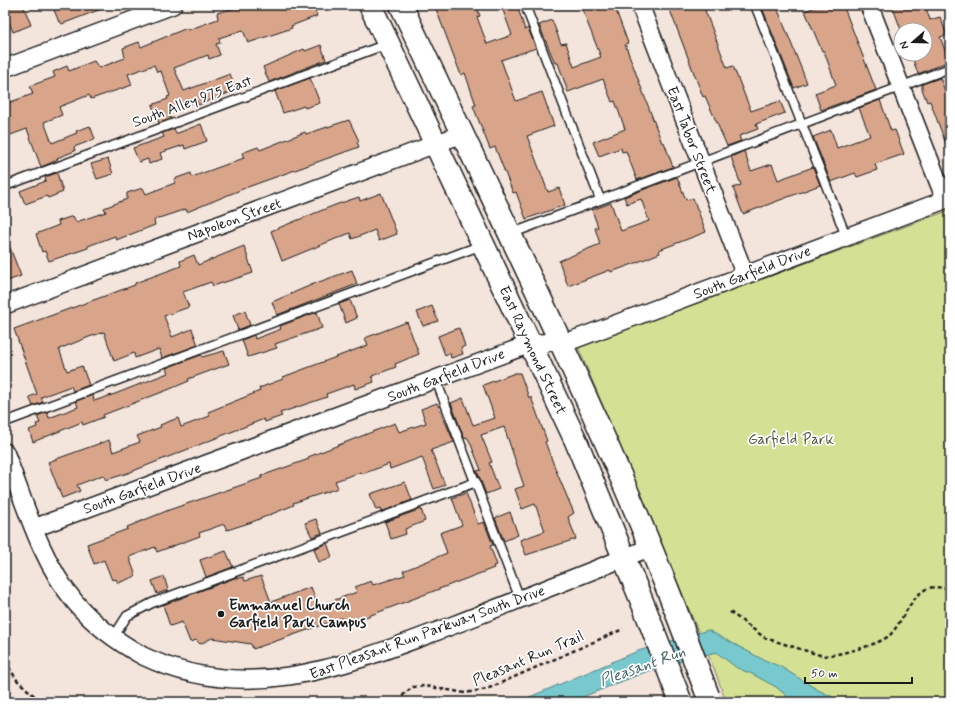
<svg xmlns="http://www.w3.org/2000/svg" width="955" height="707" font-family="Mynerve,sans-serif">
	<style>
		.green { fill: #d4e093; stroke: #787e58 }
		.water { fill: #77c9ce; stroke: #538487 }
		.building { fill: #d8a58b; stroke: #1c1c1c }
		.lines { fill: none; stroke-linecap: round; stroke-linejoin: round }
		.lane-casing { stroke: #1c1c1c; stroke-width: 11 }
		.street-casing { stroke: #1c1c1c; stroke-width: 20 }
		.primary-casing { stroke: #1c1c1c; stroke-width: 25 }
		.path { stroke: #1c1c1c; stroke-width: 2.5; stroke-dasharray: 4 3; stroke-linecap: butt }
		.lane { stroke: #fff; stroke-width: 8 }
		.street { stroke: #fff; stroke-width: 17 }
		.primary { stroke: #fff; stroke-width: 22 }
		.primary-bridge-casing { stroke: #1c1c1c; stroke-width: 25; stroke-linecap: butt }
		.primary-bridge { stroke: #fff; stroke-width: 22 }
		.poi-dot { fill: #1c1c1c; stroke: #fff; stroke-width: 1.5 }
		.labels { text-anchor: middle; stroke-width: 3.5; stroke-linejoin: round; paint-order: stroke }
		.street-label { font-size: 15px; fill: #1c1c1c; stroke: #fff }
		.park-label { font-size: 15px; fill: #535740; stroke: #fff }
		.poi-label { font-size: 15px; font-weight: bold; fill: #1c1c1c; stroke: #fff; text-anchor: start }
		.water-label { font-size: 16px; font-style: italic; fill: #406163; stroke: #fff }
	</style>
	<rect width="100%" height="100%" fill="#f3e4dc"/>
	<filter id="ink" filterUnits="userSpaceOnUse"><feTurbulence type="fractalNoise" baseFrequency=".025" numOctaves="2"/><feDisplacementMap in="SourceGraphic" scale="8" xChannelSelector="R" yChannelSelector="G"/><feConvolveMatrix kernelMatrix="1 2 1 2 8 2 1 2 1" color-interpolation-filters="sRGB"/></filter>
	<g filter="url(#ink)">
		<path class="green" d="M 950,210 L 950,702 L 726,702 L 715,671 L 578,347 Z"/>
		<path class="water" d="M 708,630 L 760,658 L 781,667 L 818,690 L 843,702 L 794,702 L 776,687 L 752,674 L 737,668 L 716,652 L 648,671 L 570,702 L 518,702 L 638,651 Z"/>
		<path class="building" d="M 5,5 L 23,5 L 31,25 L 13,32 L 5,12 Z
			M 52,5 L 109,5 L 109,6 L 62,24 L 60,21 L 59,22 Z
			M 245,5 L 313,5 L 317,16 L 291,26 L 292,28 L 248,43 L 243,30 L 219,38 L 220,43 L 216,44 L 220,55 L 209,59 L 208,55 L 174,68 L 184,91 L 230,74 L 236,90 L 198,105 L 197,101 L 168,113 L 171,119 L 159,123 L 152,105 L 168,99 L 167,97 L 170,96 L 161,71 L 157,72 L 154,65 L 128,74 L 132,85 L 91,99 L 89,95 L 59,107 L 62,115 L 44,122 L 52,143 L 77,133 L 76,131 L 90,126 L 95,139 L 74,147 L 75,151 L 57,158 L 58,159 L 53,162 L 41,167 L 27,129 L 5,137 L 5,104 L 33,94 L 30,86 L 55,77 L 53,72 L 67,66 L 69,71 L 94,61 L 99,68 L 125,58 L 123,48 L 139,42 L 141,47 L 187,28 L 188,30 L 218,19 L 217,13 Z
			M 449,5 L 476,5 L 480,16 L 477,17 L 487,44 L 512,35 L 501,5 L 517,5 L 525,30 L 528,28 L 536,48 L 501,60 L 516,101 L 542,92 L 554,126 L 527,136 L 548,192 L 559,188 L 565,205 L 526,219 L 516,192 L 513,193 L 495,147 L 490,149 L 473,106 L 476,105 L 465,73 L 461,75 L 436,9 Z
			M 594,5 L 614,5 L 628,43 L 625,44 L 653,119 L 662,143 L 664,142 L 673,167 L 637,180 L 626,151 L 622,152 L 621,148 L 599,156 L 593,142 L 625,129 L 615,101 L 612,102 L 603,79 L 568,92 L 558,63 L 555,63 L 539,25 L 552,20 L 561,44 L 566,43 L 574,67 L 601,57 L 582,9 Z
			M 668,5 L 703,5 L 727,68 L 733,66 L 751,111 L 780,101 L 785,113 L 756,124 L 758,129 L 739,136 L 741,141 L 727,146 L 705,96 L 703,97 Z
			M 761,5 L 776,5 L 807,83 L 794,88 Z
			M 821,5 L 843,5 L 876,90 L 821,110 L 815,93 L 836,85 L 824,51 L 822,51 L 805,11 Z
			M 892,5 L 925,5 L 930,20 L 940,17 L 947,35 L 940,37 L 949,61 L 918,74 L 911,54 L 925,54 L 925,30 L 901,30 Z
			M 321,45 L 326,60 L 269,82 L 263,67 L 304,49 L 305,51 Z
			M 310,78 L 320,103 L 305,108 L 304,106 L 283,113 L 275,91 Z
			M 940,78 L 950,104 L 950,152 L 949,152 L 930,101 L 927,102 L 922,89 L 922,84 Z
			M 880,100 L 891,131 L 895,130 L 904,154 L 875,164 L 877,170 L 857,177 L 855,173 L 831,182 L 813,137 L 831,130 L 837,148 L 870,136 L 859,108 Z
			M 349,120 L 359,141 L 357,142 L 359,147 L 245,188 L 187,212 L 186,209 L 156,219 L 154,221 L 155,225 L 116,240 L 115,236 L 88,246 L 88,248 L 49,261 L 45,251 L 42,252 L 36,234 L 59,225 L 58,221 L 73,216 L 76,222 L 106,212 L 104,208 L 127,199 L 127,193 L 143,188 L 146,194 L 175,183 L 174,179 L 191,173 L 192,177 L 244,158 L 242,153 L 258,147 L 260,150 L 305,132 L 306,134 Z
			M 201,124 L 207,141 L 185,149 L 184,145 L 160,153 L 162,159 L 149,164 L 148,159 L 139,162 L 133,148 L 164,137 L 162,133 L 174,129 L 176,133 L 178,133 Z
			M 744,151 L 751,171 L 772,164 L 778,180 L 813,167 L 820,185 L 743,214 L 733,188 L 741,185 L 731,157 Z
			M 108,159 L 113,174 L 97,179 L 91,164 Z
			M 57,173 L 63,192 L 48,198 L 47,196 L 25,204 L 20,191 L 46,181 L 45,177 Z
			M 677,177 L 686,200 L 693,198 L 706,232 L 659,250 L 660,253 L 633,264 L 611,272 L 610,270 L 568,286 L 559,261 L 600,244 L 595,228 L 598,227 L 592,210 L 611,203 L 621,231 L 649,221 L 641,199 L 627,204 L 624,197 Z
			M 381,193 L 397,234 L 379,241 L 375,230 L 352,239 L 350,233 L 282,261 L 271,231 L 335,205 L 359,197 L 360,201 Z
			M 5,235 L 21,276 L 5,282 Z
			M 244,246 L 253,273 L 213,286 L 211,282 L 183,292 L 189,307 L 164,316 L 172,337 L 192,329 L 198,345 L 162,358 L 159,349 L 135,358 L 134,353 L 114,361 L 104,332 L 89,337 L 59,349 L 67,371 L 82,366 L 89,385 L 73,391 L 71,386 L 41,397 L 43,402 L 33,406 L 29,397 L 37,394 L 14,329 L 135,285 L 135,283 L 181,266 L 180,261 L 194,255 L 198,265 Z
			M 352,270 L 357,284 L 277,315 L 272,302 L 316,283 Z
			M 350,300 L 357,318 L 346,323 L 339,304 Z
			M 432,306 L 438,321 L 423,326 L 417,312 Z
			M 245,311 L 250,325 L 238,330 L 233,315 Z
			M 317,312 L 322,328 L 275,344 L 277,348 L 248,357 L 242,340 L 254,335 L 255,339 L 281,329 L 280,326 Z
			M 407,322 L 419,354 L 395,364 L 396,367 L 372,376 L 374,382 L 355,389 L 354,384 L 326,394 L 327,397 L 280,413 L 282,416 L 265,422 L 264,419 L 128,473 L 106,480 L 103,475 L 77,485 L 80,491 L 62,498 L 48,462 L 109,440 L 113,452 L 140,442 L 137,436 L 161,427 L 160,425 L 178,418 L 181,427 L 210,416 L 208,412 L 260,391 L 259,388 L 283,379 L 283,377 L 368,345 L 365,338 Z
			M 459,328 L 465,346 L 461,348 L 463,354 L 451,358 L 450,353 L 445,355 L 438,336 Z
			M 224,351 L 229,364 L 188,379 L 189,381 L 170,389 L 103,415 L 104,417 L 83,425 L 82,422 L 33,442 L 29,430 L 37,427 L 36,424 L 40,423 L 37,416 L 47,412 L 49,418 L 78,407 L 76,401 L 93,395 L 94,401 L 115,394 L 168,373 L 166,368 L 201,355 L 202,357 Z
			M 515,373 L 520,373 L 529,398 L 531,397 L 547,441 L 545,442 L 557,473 L 574,513 L 568,517 L 576,539 L 526,555 L 520,540 L 545,531 L 535,504 L 522,509 L 515,489 L 524,486 L 504,427 L 481,435 L 492,462 L 489,463 L 499,489 L 486,494 L 477,471 L 481,470 L 470,442 L 467,437 L 464,438 L 451,403 L 463,398 L 473,425 L 495,418 L 483,385 Z
			M 437,403 L 454,442 L 431,450 L 445,485 L 434,489 L 422,457 L 390,469 L 389,464 L 362,474 L 361,472 L 335,481 L 338,488 L 293,503 L 294,505 L 252,522 L 227,530 L 224,524 L 199,533 L 200,536 L 157,552 L 155,547 L 129,557 L 136,576 L 118,583 L 116,579 L 112,580 L 104,560 L 94,564 L 87,544 L 128,529 L 127,527 L 169,510 L 262,478 L 261,476 L 309,459 L 308,457 L 395,423 L 399,432 L 426,423 L 421,409 Z
			M 405,482 L 412,500 L 381,512 L 380,509 L 376,510 L 370,494 Z
			M 466,493 L 478,524 L 484,522 L 493,545 L 490,546 L 497,565 L 493,566 L 494,568 L 345,625 L 342,618 L 253,649 L 251,644 L 212,638 L 200,644 L 196,640 L 190,642 L 182,622 L 170,626 L 163,605 L 237,577 L 237,579 L 243,577 L 245,581 L 261,576 L 271,602 L 311,587 L 318,606 L 357,592 L 355,587 L 371,581 L 373,585 L 405,575 L 403,571 L 447,553 L 440,533 L 462,525 L 452,498 Z
			M 421,509 L 425,521 L 405,529 L 406,534 L 391,539 L 385,522 Z
			M 510,512 L 518,535 L 504,541 L 495,518 Z
			M 316,519 L 322,533 L 312,537 L 305,523 Z
			M 327,543 L 332,557 L 319,562 L 314,549 Z
			M 226,551 L 233,567 L 206,577 L 200,560 Z
			M 164,576 L 168,590 L 157,594 L 152,581 Z"/>
		<g class="lines">
			<defs>
				<path id="lane" d="M 525,5 L 600,199
					M 755,5 L 846,236
					M 5,186 L 387,44
					M 510,234 L 950,68
					M 436,380 L 520,599
					M 5,422 L 482,245
					M 113,638 L 127,616 L 152,603 L 476,482"/>
				<path id="street" d="M 640,5 L 745,275
					M 869,5 L 945,199
					M 5,68 L 173,5
					M 5,305 L 462,134
					M 5,452 C 25,503 40,560 75,602 C 94,625 118,642 143,656 C 250,707 349,664 451,626 C 518,600 585,574 651,547
					M 34,528 L 530,344 L 573,340 L 950,198"/>
				<path id="primary" d="M 370,5 L 576,441 L 645,609
					M 401,5 C 494,203 593,399 673,603"/>
			</defs>
			<use href="#lane" class="lane-casing"/>
			<use href="#street" class="street-casing"/>
			<use href="#primary" class="primary-casing"/>
			<path class="path" d="M 730,612 L 765,638 L 823,656 C 839,655 879,645 890,635 C 901,624 913,592 929,588 C 936,586 943,588 950,589
				M 5,661 L 17,680 L 41,702
				M 398,702 L 405,693 L 413,687 L 425,686 L 465,693 L 487,689 L 623,629"/>
			<use href="#lane" class="lane"/>
			<use href="#street" class="street"/>
			<use href="#primary" class="primary"/>
			<defs>
				<path id="primary-bridge" d="M 673,603 L 708,696
					M 645,609 L 680,700"/>
			</defs>
			<use href="#primary-bridge" class="primary-bridge-casing"/>
			<use href="#primary-bridge" class="primary-bridge"/>
		</g>
	</g>
	<circle class="poi-dot" cx="221" cy="614" r="4"/>
	<g class="labels">
		<g class="street-label">
			<text transform="translate(192 101) rotate(-20)" y="5">South Alley 975 East</text>
			<text transform="translate(692 140) rotate(69)" y="5">East Tabor Street</text>
			<text transform="translate(234 219) rotate(-20)" y="5">Napoleon Street</text>
			<text transform="translate(752 272) rotate(-21)" y="5">South Garfield Drive</text>
			<text transform="translate(533 350) rotate(65)" y="5">East Raymond Street</text>
			<text transform="translate(446 375) rotate(-21)" y="5">South Garfield Drive</text>
			<text transform="translate(142 488) rotate(-20)" y="5">South Garfield Drive</text>
			<text transform="translate(427 632) rotate(-20)" y="5">East Pleasant Run Parkway South Drive</text>
			<text transform="translate(528 658) rotate(-23)" y="5">Pleasant Run Trail</text>
		</g>
		<g class="park-label">
			<text x="791" y="444">Garfield Park</text>
		</g>
		<g class="poi-label">
			<text x="229" y="610">Emmanuel Church<tspan x="229" dy="17">Garfield Park Campus</tspan></text>
		</g>
		<g class="water-label">
			<text transform="translate(642 665) rotate(-20)" y="6">Pleasant Run</text>
		</g>
	</g>
	<rect width="955" height="707" fill="none" stroke="#fff" stroke-width="20"/>
	<rect x="10" y="10" width="935" height="687" fill="none" stroke="#1c1c1c" stroke-width="1.5" filter="url(#ink)"/>
	<g transform="translate(913 42) rotate(250)"><circle r="19" fill="#ffffff" stroke="#a4a4a4"/>
	<path d="M0-3L7 15L0 10L-7 15Z" fill="#1c1c1c"/>
	<text y="-6" font-size="11" font-weight="bold" text-anchor="middle" fill="#1c1c1c">N</text>
	</g>
	<path d="M805 677v6h107v-6" fill="none" stroke="#1c1c1c" stroke-width="2"/>
	<text x="811" y="677" font-size="12" fill="#1c1c1c" stroke="#ffffff" stroke-width="3" paint-order="stroke">50 m</text>
</svg>
